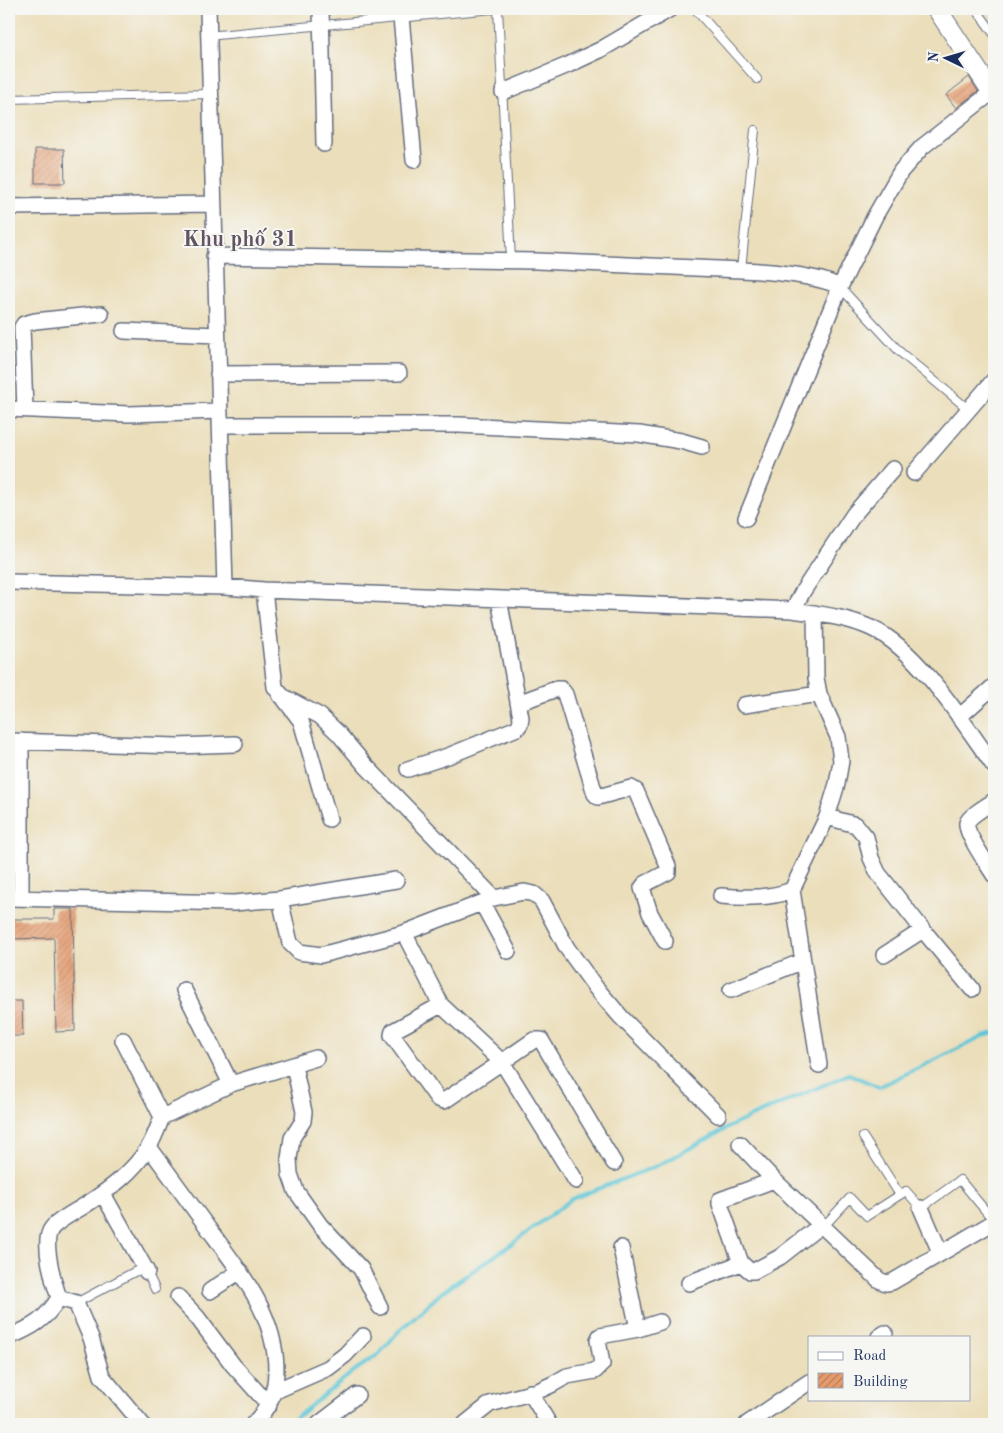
<svg xmlns="http://www.w3.org/2000/svg" width="1003" height="1433" font-family="'Old Standard TT',serif">
	<style>
		.lines { fill: none; stroke-linecap: round; stroke-linejoin: round }
		.stream { stroke: #5cc6d7; stroke-width: 4 }
		.building { fill: url(#building-hatch) }
		.service-casing { stroke: #646c7e; stroke-width: 10 }
		.minor-casing { stroke: #646c7e; stroke-width: 18 }
		.tertiary-casing { stroke: #646c7e; stroke-width: 21 }
		.service { stroke: #fff; stroke-width: 8 }
		.minor { stroke: #fff; stroke-width: 15 }
		.tertiary { stroke: #fff; stroke-width: 19 }
		.labels { text-anchor: middle; stroke-width: 4; stroke-linejoin: round; paint-order: stroke }
		.quarter-label { font-size: 22px; font-weight: bold; fill: #625463; stroke: #f6f6f2 }
	</style>
	<defs>
		<pattern id="building-hatch" width="6" height="6" patternUnits="userSpaceOnUse" patternTransform="scale(1.25)"><rect width="6" height="6" fill="#e59a6c"/><path d="M-1 1l2-2M0 6l6-6M5 7l2-2" fill="none" stroke="#b97e5c"/></pattern>
	</defs>
	<rect width="100%" height="100%" fill="#f6f6f2"/>
	<filter id="ink" filterUnits="userSpaceOnUse"><feTurbulence type="fractalNoise" baseFrequency=".02" numOctaves="2"/><feDisplacementMap in="SourceGraphic" scale="10" xChannelSelector="R" yChannelSelector="G"/><feConvolveMatrix kernelMatrix="1 2 1 2 8 2 1 2 1" color-interpolation-filters="sRGB"/></filter>
	<filter id="wash" filterUnits="userSpaceOnUse"><feTurbulence type="fractalNoise" baseFrequency=".0096" numOctaves="4" result="noise"/><feDisplacementMap in="SourceGraphic" scale="20" xChannelSelector="R" yChannelSelector="G"/><feGaussianBlur stdDeviation="1.12" result="paint"/><feColorMatrix in="noise" values="0 0 0 0 0 0 0 0 0 0 0 0 0 0 0 0 0 1.4 0 .05"/><feComposite in="paint" operator="in"/></filter>
	<g filter="url(#wash)">
		<rect width="100%" height="100%" fill="#ebdeba"/>
		<g class="lines">
			<path class="stream" d="M 288,1424 L 354,1371 L 379,1354 L 398,1332 L 441,1293 L 513,1243 L 572,1199 L 659,1165 L 733,1125 L 849,1074 L 879,1087 L 984,1036 L 994,1033"/>
		</g>
		<g id="blocks">
			<path class="building" d="M 969,77 L 978,91 L 956,108 L 946,95 Z
				M 35,149 L 64,149 L 65,183 L 35,183 Z
				M 54,909 L 73,909 L 75,1031 L 56,1032 L 54,938 L 9,939 L 9,919 L 54,919 Z
				M 9,1001 L 22,1001 L 23,1036 L 9,1036 Z"/>
		</g>
	</g>
	<g filter="url(#ink)">
		<use href="#blocks" fill-opacity="0" stroke="#646c7e" stroke-width="1"/>
		<g class="lines">
			<defs>
				<path id="service" d="M 498,9 L 511,260
					M 695,9 L 757,79
					M 976,9 L 994,34
					M 207,36 L 493,9
					M 9,99 L 209,94
					M 741,270 L 755,130
					M 840,287 L 900,352 L 968,409
					M 863,1137 L 900,1195
					M 823,1227 L 850,1198 L 867,1216 L 906,1191 L 921,1208 L 960,1180 L 994,1221
					M 76,1303 L 136,1271 L 147,1272 L 155,1289"/>
				<path id="minor" d="M 208,9 L 225,587
					M 321,9 L 324,144
					M 401,17 L 414,160
					M 503,92 L 568,65 L 600,50 L 670,9
					M 9,207 L 213,204
					M 214,256 L 537,261 L 741,270 C 767,271 818,275 840,287
					M 124,331 L 217,335
					M 218,374 L 399,373
					M 9,409 L 129,414 L 219,411
					M 25,409 L 22,327 L 24,324 L 35,321 L 101,314
					M 220,425 L 459,425 L 639,434 L 681,441 L 702,447
					M 914,473 L 994,380
					M 746,518 L 840,287 L 875,216 L 901,171 L 922,147 L 992,92
					M 9,582 L 225,587 L 264,590 L 793,610 C 819,614 847,617 871,628 C 918,649 964,724 994,766
					M 264,590 L 275,687 L 301,721 L 329,819
					M 793,610 L 803,591 L 854,514 L 893,469
					M 815,613 L 816,678 L 819,694 L 838,737 L 841,761 L 837,784 L 827,817 L 792,890 L 819,1065
					M 280,695 L 320,716 L 338,733 L 366,766 L 494,898
					M 518,703 L 556,689 L 561,689 L 565,694 L 595,794 L 598,797 L 631,788 L 636,791 L 668,866 L 668,872 L 645,884 L 642,888 L 650,913 L 665,941
					M 744,705 L 819,694
					M 959,717 L 994,686
					M 9,741 L 177,746 L 235,744
					M 21,741 L 21,898
					M 408,769 L 448,756 L 517,728 L 520,724 L 521,718 L 499,599
					M 994,801 C 988,805 969,816 967,823 C 965,833 988,865 994,875
					M 827,817 L 856,825 L 866,837 L 871,858 L 878,873 L 923,930 L 972,989
					M 721,896 C 743,898 771,899 792,890
					M 9,898 L 234,903 L 280,899 L 396,880
					M 280,899 L 290,943 L 299,952 L 321,955 L 404,933 L 494,898 L 524,892 L 534,894 L 542,901 L 567,948 L 596,988 L 621,1017 L 718,1115
					M 482,903 L 508,951
					M 404,933 L 441,1005 L 502,1062 L 534,1040 L 541,1040 L 614,1163
					M 884,955 L 923,930
					M 184,990 L 231,1084
					M 731,990 L 803,961
					M 441,1005 L 393,1031 L 392,1035 L 438,1099 L 444,1101 L 502,1062 L 576,1181
					M 123,1040 L 162,1117
					M 294,1066 L 304,1112 L 303,1121 L 292,1138 L 289,1159 L 290,1174 L 296,1191 L 320,1225 L 361,1269 L 380,1307
					M 740,1144 L 774,1180 L 879,1280 L 886,1283 L 892,1282 L 994,1222
					M 149,1147 C 169,1174 188,1201 208,1228 C 239,1270 276,1314 276,1370 C 276,1393 269,1408 253,1424
					M 103,1194 L 147,1272
					M 921,1208 L 940,1252
					M 621,1248 L 638,1329
					M 741,1263 L 750,1271 L 754,1271 L 780,1257 L 821,1225
					M 689,1283 L 741,1263 L 720,1204 L 720,1200 L 774,1180
					M 210,1291 L 240,1271
					M 178,1297 L 197,1317 L 233,1365 L 269,1405
					M 59,1298 L 76,1303 L 91,1338 L 102,1376 L 142,1424
					M 9,1337 C 33,1327 45,1320 59,1298 C 54,1284 41,1240 52,1228 C 57,1221 78,1210 87,1204 C 110,1189 133,1172 148,1148 C 154,1139 158,1127 162,1117 L 231,1084 L 316,1058
					M 879,1337 L 885,1333
					M 275,1391 L 328,1368 L 345,1355 L 363,1336
					M 530,1392 L 549,1424
					M 319,1424 L 357,1395
					M 465,1424 L 490,1404 L 538,1391 L 553,1384 L 567,1376 L 595,1371 L 602,1364 L 598,1340 L 600,1336 L 638,1329 L 660,1322
					M 747,1424 L 809,1382"/>
				<path id="tertiary" d="M 937,9 L 994,95"/>
			</defs>
			<use href="#service" class="service-casing"/>
			<use href="#minor" class="minor-casing"/>
			<use href="#tertiary" class="tertiary-casing"/>
			<use href="#service" class="service"/>
			<use href="#minor" class="minor"/>
			<use href="#tertiary" class="tertiary"/>
		</g>
	</g>
	<g class="labels">
		<g class="quarter-label">
			<text x="240" y="246">Khu phố 31</text>
		</g>
	</g>
	<rect width="1003" height="1433" fill="none" stroke="#f6f6f2" stroke-width="30"/>
	<rect x="808" y="1336" width="162" height="65" fill="#f6f6f2" stroke="#9ea6b7"/>
	<rect x="818" y="1352" width="25" height="8" fill="#ffffff" stroke="#9ea6b7"/>
	<text x="853" y="1360" font-size="15" fill="#1b2f5e">Road</text>
	<rect x="818" y="1373" width="25" height="15" fill="url(#building-hatch)" stroke="#9ea6b7"/>
	<text x="853" y="1386" font-size="15" fill="#1b2f5e">Building</text>
	<g transform="translate(946 58) rotate(275)" stroke="#f6f6f2" stroke-width="4" paint-order="stroke">
	<path d="M0-4L9 19L0 12L-9 19Z" fill="#1b2f5e"/>
	<text y="-8" font-size="14" font-weight="bold" text-anchor="middle" fill="#1b2f5e">N</text>
	</g>
</svg>
